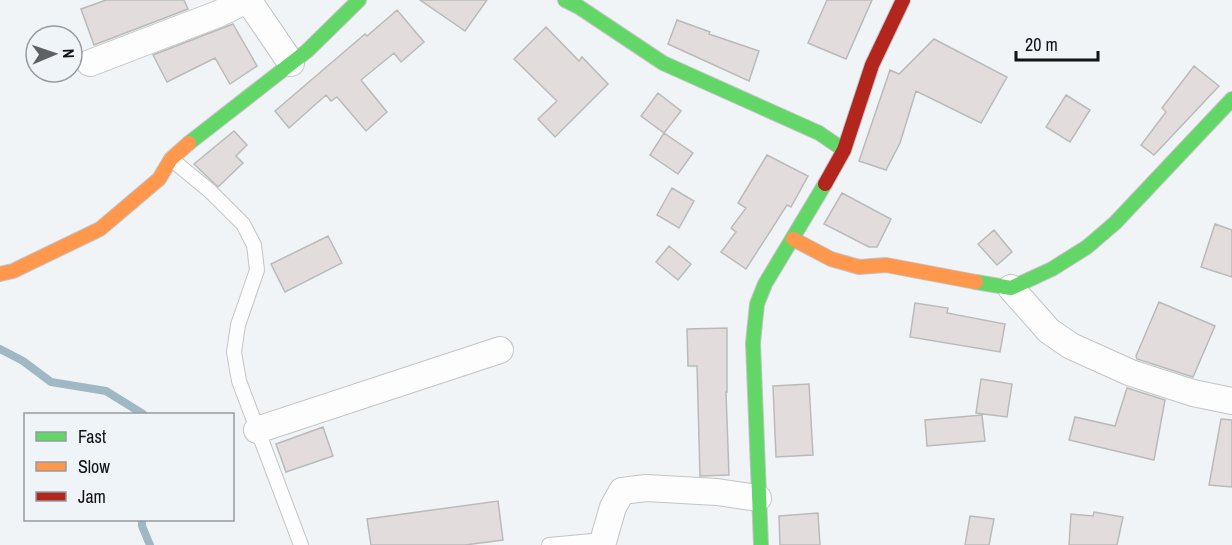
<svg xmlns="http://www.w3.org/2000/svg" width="1232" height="545" font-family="'Archivo Narrow',sans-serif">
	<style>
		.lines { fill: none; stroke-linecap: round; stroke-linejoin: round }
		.stream { stroke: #a0b8c4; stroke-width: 8 }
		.building { fill: #e2dcdc; stroke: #bababb; stroke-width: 1.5 }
		.lane-casing { stroke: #c2c4c5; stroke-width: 16 }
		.street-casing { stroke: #c2c4c5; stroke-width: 28 }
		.fast-casing { stroke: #c2c4c5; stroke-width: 16 }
		.slow-casing { stroke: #c2c4c5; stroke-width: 16 }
		.jam-casing { stroke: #c2c4c5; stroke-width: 16 }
		.lane { stroke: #fdfdfe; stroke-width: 14 }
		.street { stroke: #fdfdfe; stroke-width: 26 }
		.fast { stroke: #63d668; stroke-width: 14 }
		.slow { stroke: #ff974d; stroke-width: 14 }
		.jam { stroke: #b3261e; stroke-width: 14 }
	</style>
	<rect width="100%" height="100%" fill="#f1f4f6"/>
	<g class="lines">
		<path class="stream" d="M 0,349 L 23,361 L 51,382 L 106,391 L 143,414
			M 142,520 L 142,526 L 150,545"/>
	</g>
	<path class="building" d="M 106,0 L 184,0 L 188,9 L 94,45 L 81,9 Z
		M 420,0 L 487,0 L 465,31 Z
		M 827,0 L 872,0 L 846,59 L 808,43 Z
		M 397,10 L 424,42 L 401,62 L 394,53 L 361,80 L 387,112 L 366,131 L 337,97 L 331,101 L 326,95 L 289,128 L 275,111 L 365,34 L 367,36 Z
		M 677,20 L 710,32 L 709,34 L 759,51 L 749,81 L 668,44 Z
		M 233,24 L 257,66 L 230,84 L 215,58 L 167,82 L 153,55 Z
		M 546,27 L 579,61 L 582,57 L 608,84 L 555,137 L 538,119 L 557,101 L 514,59 Z
		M 934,39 L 1007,77 L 981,123 L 916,91 L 900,143 L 886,170 L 859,161 L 890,70 L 899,74 Z
		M 1194,66 L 1219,86 L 1154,155 L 1141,145 L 1166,112 L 1162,108 Z
		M 658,93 L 681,111 L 664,133 L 641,116 Z
		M 1066,95 L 1090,110 L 1070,142 L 1046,127 Z
		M 234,131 L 247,145 L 236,156 L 243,163 L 218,187 L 194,164 Z
		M 664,133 L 693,153 L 678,174 L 650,155 Z
		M 767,155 L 808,176 L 791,207 L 787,205 L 746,269 L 721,252 L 736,232 L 731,228 L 746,208 L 738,203 Z
		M 672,188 L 694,201 L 679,228 L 657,215 Z
		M 842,193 L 891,219 L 877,247 L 869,247 L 824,224 Z
		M 1215,224 L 1232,230 L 1232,277 L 1201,267 Z
		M 994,230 L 1012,252 L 997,265 L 978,244 Z
		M 328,236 L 342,263 L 285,292 L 271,264 Z
		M 669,246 L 691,264 L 678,280 L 656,262 Z
		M 1159,302 L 1215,326 L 1193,377 L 1137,359 L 1136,356 Z
		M 915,303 L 948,308 L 947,313 L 1005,324 L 1000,352 L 910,337 Z
		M 727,328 L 727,392 L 726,392 L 729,475 L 700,476 L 697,366 L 688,366 L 687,329 Z
		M 981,379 L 1012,384 L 1007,417 L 976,413 Z
		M 809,384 L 813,455 L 776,457 L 773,386 Z
		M 1127,388 L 1165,400 L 1154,460 L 1069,440 L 1075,417 L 1115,426 Z
		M 982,415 L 985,441 L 927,446 L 925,420 Z
		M 1221,419 L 1232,420 L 1232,487 L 1209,485 Z
		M 323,427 L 333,456 L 286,472 L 276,444 Z
		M 498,501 L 503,540 L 465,545 L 371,545 L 367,519 Z
		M 1094,512 L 1123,517 L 1117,545 L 1069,545 L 1071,514 L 1093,516 Z
		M 818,513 L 820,545 L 780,545 L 779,516 Z
		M 970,516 L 994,519 L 989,545 L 965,545 Z"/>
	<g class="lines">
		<defs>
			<path id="lane" d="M 171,159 L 210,191 L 243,224 L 254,245 L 257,270 L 238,325 L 234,352 L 239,381 L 301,545
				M 549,545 L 603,540"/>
			<path id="street" d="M 248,0 L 291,63
				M 90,63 L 218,14 L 247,0
				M 1011,288 L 1049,331 L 1071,346 L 1131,373 L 1193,393 L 1232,401
				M 257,430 L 500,350
				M 602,545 L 613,507 L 622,491 L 646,488 L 717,492 L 758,498"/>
			<path id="fast" d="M 565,0 L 579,7 L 663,63 L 819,133 L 844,150
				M 189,143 L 307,51 L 359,0
				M 976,282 L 1011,288 L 1052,269 L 1087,247 L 1115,223 L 1232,99
				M 761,545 L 753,343 L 757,304 L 765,284 L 825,184"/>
			<path id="slow" d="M 793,239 L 831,259 L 859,267 L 886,265 L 976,282
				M 0,274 L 13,271 L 100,229 L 159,179 L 171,159 L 189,143"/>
			<path id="jam" d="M 825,184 L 844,150 L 872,65 L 903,0"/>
		</defs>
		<use href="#lane" class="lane-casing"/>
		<use href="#street" class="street-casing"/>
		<use href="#fast" class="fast-casing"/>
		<use href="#slow" class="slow-casing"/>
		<use href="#jam" class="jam-casing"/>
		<use href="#lane" class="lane"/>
		<use href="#street" class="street"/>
		<use href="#fast" class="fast"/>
		<use href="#slow" class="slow"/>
		<use href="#jam" class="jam"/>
	</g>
	<rect x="24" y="413" width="210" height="108" fill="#eff4f8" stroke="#969a9d" stroke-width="1.5"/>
	<rect x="36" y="432" width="30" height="9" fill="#63d668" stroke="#969a9d" stroke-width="1.5"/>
	<text x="78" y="443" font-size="18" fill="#111314">Fast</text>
	<rect x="36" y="462" width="30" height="9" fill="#ff974d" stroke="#969a9d" stroke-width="1.5"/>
	<text x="78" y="473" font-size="18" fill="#111314">Slow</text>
	<rect x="36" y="492" width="30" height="9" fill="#b3261e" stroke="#969a9d" stroke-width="1.5"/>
	<text x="78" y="503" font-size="18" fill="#111314">Jam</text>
	<g transform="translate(54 54) rotate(88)"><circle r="28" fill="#eff4f8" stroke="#969a9d" stroke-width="1.5"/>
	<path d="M0-4.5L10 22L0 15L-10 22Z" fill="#5f6263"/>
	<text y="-9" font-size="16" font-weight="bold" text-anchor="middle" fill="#111314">N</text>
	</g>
	<path d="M1016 51v9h82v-9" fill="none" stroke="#111314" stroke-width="3"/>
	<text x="1025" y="51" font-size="18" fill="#111314" stroke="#eff4f8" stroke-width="4.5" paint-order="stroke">20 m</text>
</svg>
